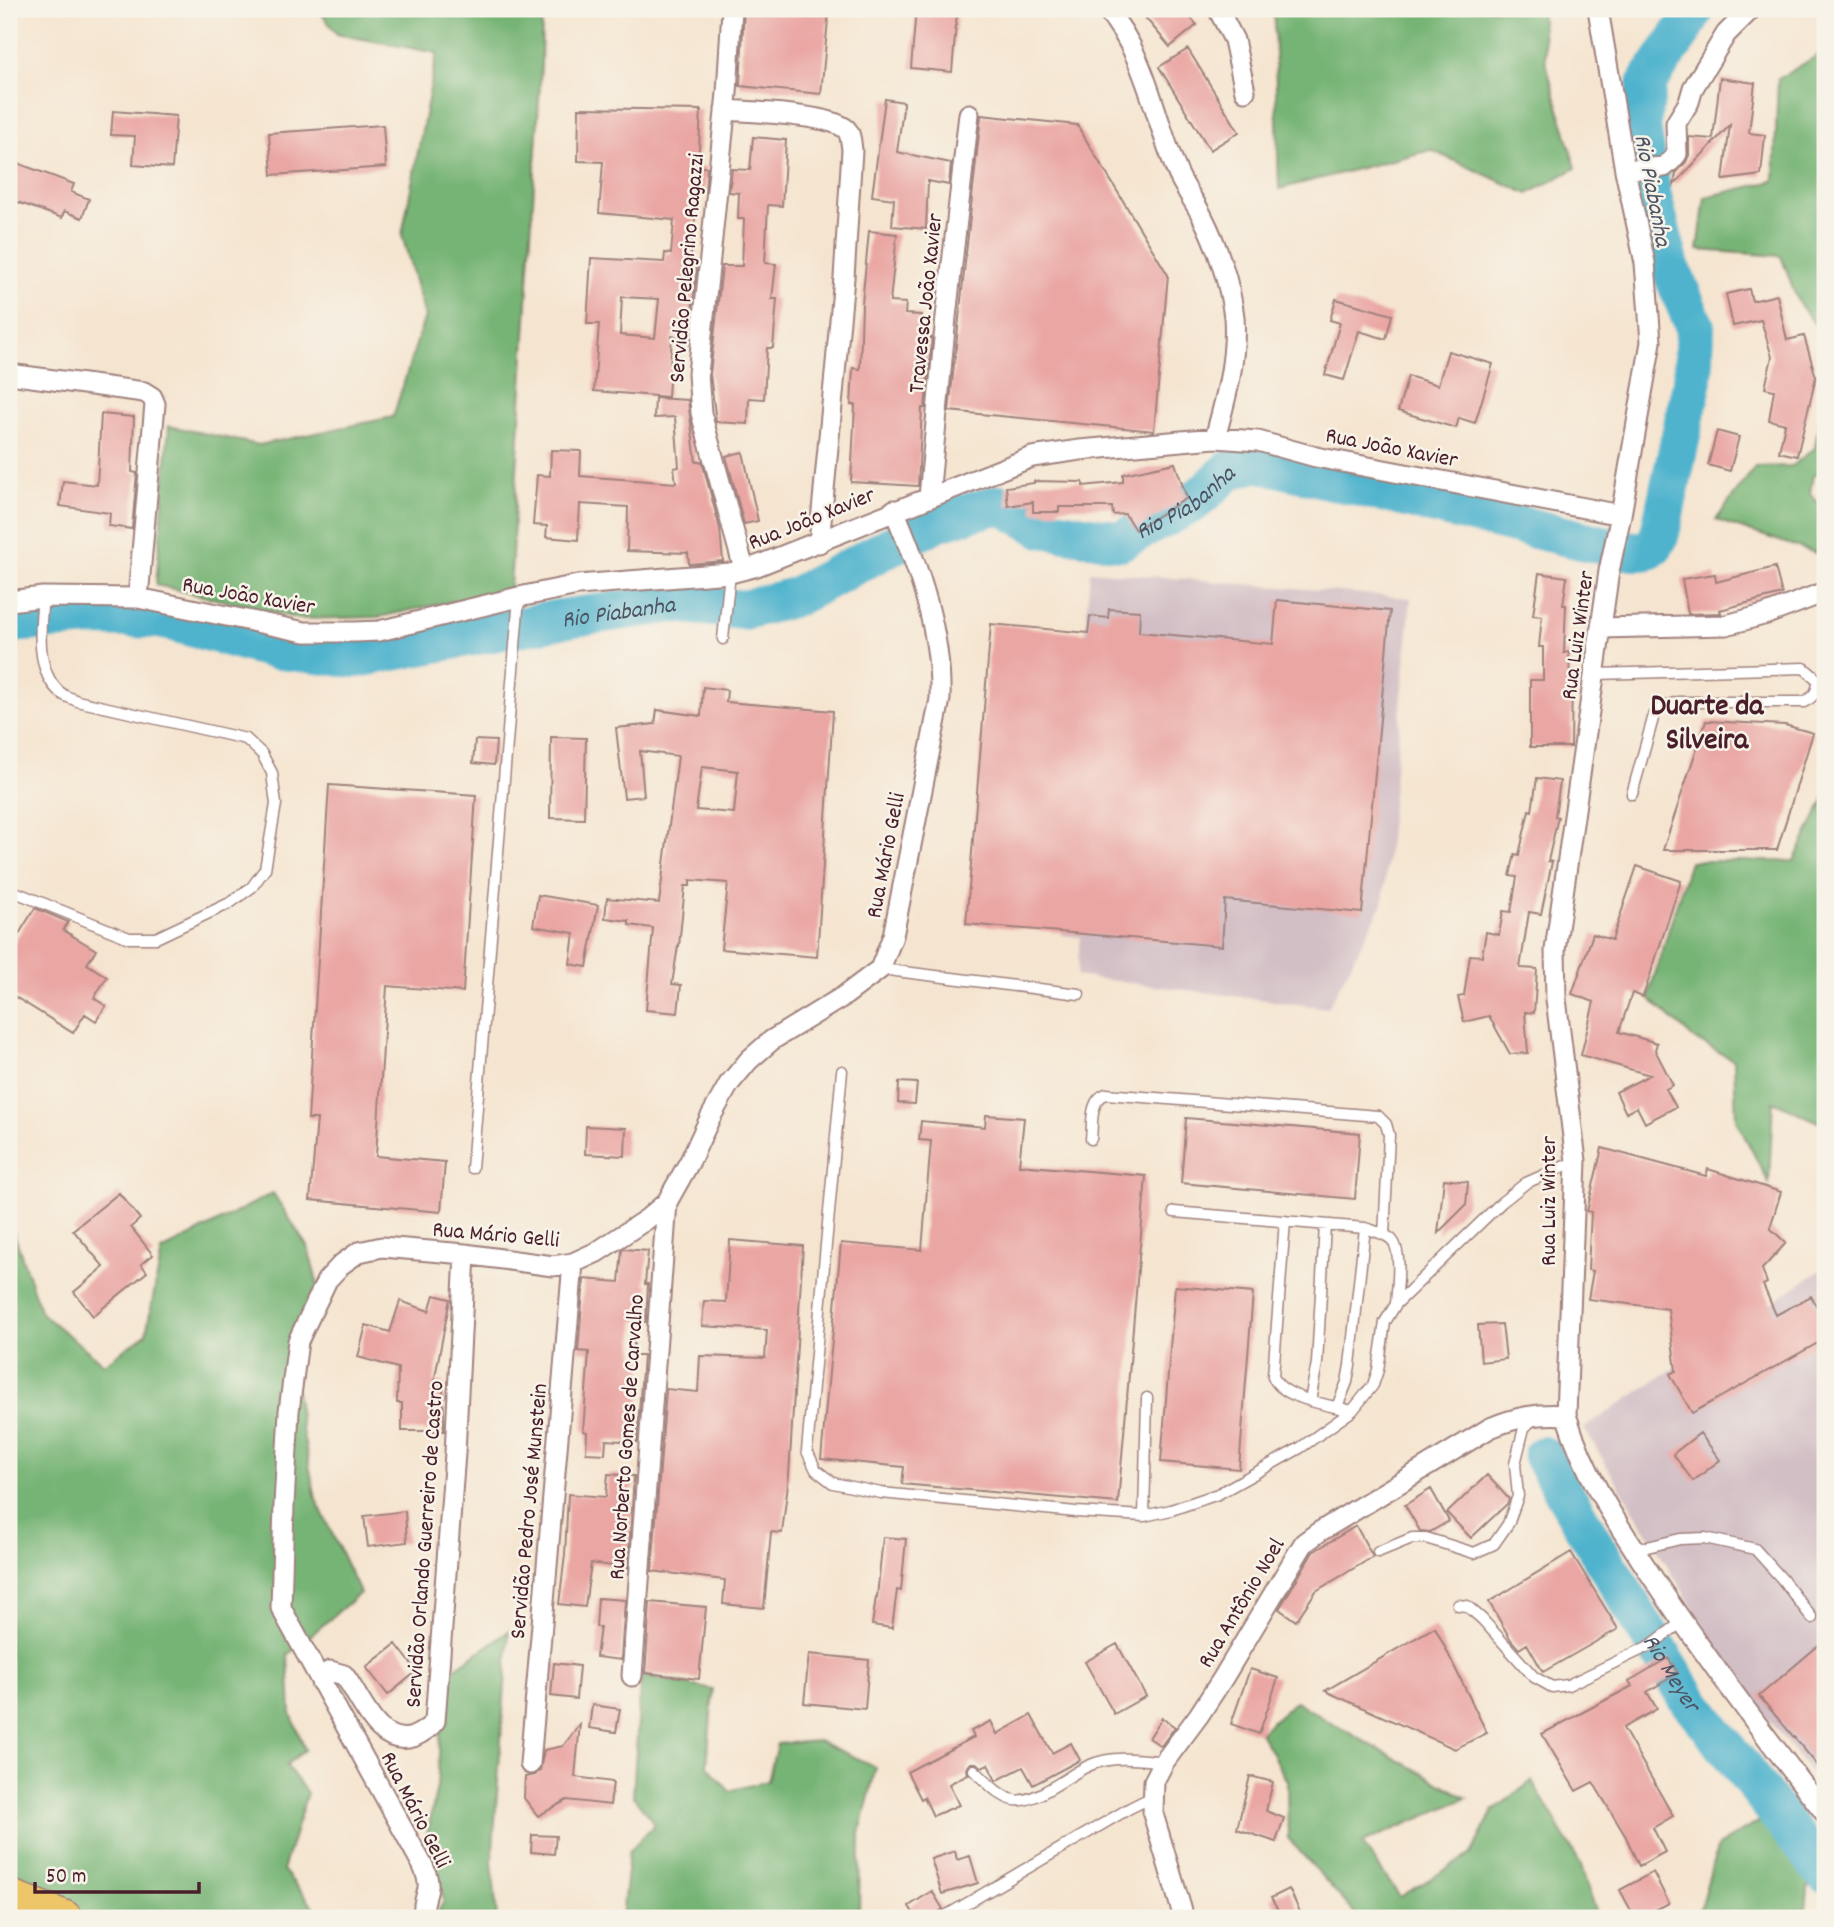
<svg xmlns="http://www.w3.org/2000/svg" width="1834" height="1927" font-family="Dekko,sans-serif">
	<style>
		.industrial { fill: #d2bec5 }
		.forest { fill: #76b475; stroke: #606a50; stroke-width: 2 }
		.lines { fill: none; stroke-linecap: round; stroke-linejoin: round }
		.river { stroke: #4fb3cd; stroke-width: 40 }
		.building { fill: #eaa6a3; fill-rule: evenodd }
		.service-casing { stroke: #a0827e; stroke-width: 13 }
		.minor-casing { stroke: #a0827e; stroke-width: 23 }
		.motorway-casing { stroke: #a0827e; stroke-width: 38 }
		.service { stroke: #fff; stroke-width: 10 }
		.minor { stroke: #fff; stroke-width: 19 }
		.motorway { stroke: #ecc669; stroke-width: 35 }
		.labels { text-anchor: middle; stroke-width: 5; stroke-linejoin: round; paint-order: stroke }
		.street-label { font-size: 23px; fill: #4a1f2b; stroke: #f7f3e8 }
		.water-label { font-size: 24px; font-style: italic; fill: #4c5364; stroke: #f7f3e8 }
		.district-label { font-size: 30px; font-weight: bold; fill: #4a1f2b; stroke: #f7f3e8 }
	</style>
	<rect width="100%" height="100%" fill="#f7f3e8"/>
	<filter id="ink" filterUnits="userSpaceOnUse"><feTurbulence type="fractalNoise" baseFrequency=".0143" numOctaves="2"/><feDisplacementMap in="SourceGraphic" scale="14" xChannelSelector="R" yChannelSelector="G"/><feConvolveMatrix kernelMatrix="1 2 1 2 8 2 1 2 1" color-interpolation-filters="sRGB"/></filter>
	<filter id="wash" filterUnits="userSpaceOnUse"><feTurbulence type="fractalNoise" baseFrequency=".00686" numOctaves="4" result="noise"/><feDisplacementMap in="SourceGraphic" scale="28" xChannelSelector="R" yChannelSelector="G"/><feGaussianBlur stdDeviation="1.57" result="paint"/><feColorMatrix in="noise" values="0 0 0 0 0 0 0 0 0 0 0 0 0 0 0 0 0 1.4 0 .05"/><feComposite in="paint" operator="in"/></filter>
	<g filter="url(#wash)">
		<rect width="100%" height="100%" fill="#f5e5d0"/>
		<path class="industrial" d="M 1090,571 L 1411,598 L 1383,903 L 1328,1008 L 1077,976 L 1080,937 L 1061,935 Z
			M 1821,1270 L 1825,1276 L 1825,1790 L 1737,1681 L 1584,1428 Z"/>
		<path class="forest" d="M 318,9 L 542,9 L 541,66 L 510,589 L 379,617 L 300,619 L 156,585 L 169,426 L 259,445 L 393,417 L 425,316 L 402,235 L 437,53 L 337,34 Z
			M 1268,9 L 1541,9 L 1546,64 L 1576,168 L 1528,194 L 1431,150 L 1279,189 L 1274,19 Z
			M 1825,51 L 1825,338 L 1798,302 L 1781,256 L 1698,250 L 1705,197 L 1774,181 L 1778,79 Z
			M 1825,382 L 1825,473 L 1813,475 L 1810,493 L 1825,511 L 1825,556 L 1716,520 L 1755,467 L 1792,466 L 1815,448 Z
			M 1825,798 L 1825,1125 L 1773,1101 L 1769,1183 L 1736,1120 L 1734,1060 L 1694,1039 L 1648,997 L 1690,861 L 1794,861 Z
			M 273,1193 L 308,1248 L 322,1301 L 293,1370 L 301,1425 L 316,1499 L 360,1593 L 288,1655 L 291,1713 L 305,1750 L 286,1765 L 307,1793 L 283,1870 L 320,1914 L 330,1918 L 85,1918 L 9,1888 L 9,1219 L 41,1313 L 104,1364 L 146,1334 L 162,1251 Z
			M 509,1631 L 492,1862 L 497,1918 L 435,1918 L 444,1901 L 426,1839 L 437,1787 L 444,1676 Z
			M 641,1675 L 713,1690 L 707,1765 L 729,1791 L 768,1781 L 777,1744 L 819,1741 L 876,1767 L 860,1833 L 859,1918 L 622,1918 L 629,1851 L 655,1824 L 633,1796 Z
			M 1296,1701 L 1331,1723 L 1467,1798 L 1362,1843 L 1400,1897 L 1471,1854 L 1493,1811 L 1532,1781 L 1580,1863 L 1597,1918 L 1359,1918 L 1288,1838 L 1287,1781 L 1260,1732 Z
			M 1766,1817 L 1811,1862 L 1805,1918 L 1697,1918 L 1718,1846 Z"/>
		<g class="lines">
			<g class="river">
				<path id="s1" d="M 9,623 L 93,617 L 162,619 L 272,649 L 356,658 L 561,619 L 675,603 L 744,610 L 795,597 L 936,522 L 1000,504 L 1042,528 L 1120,541 L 1193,503 L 1230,470 L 1257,462 L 1589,542 C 1602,544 1640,556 1650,549 C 1658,543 1660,533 1662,524 L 1693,379 L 1695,327 L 1670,267 L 1651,193 L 1641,124 L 1648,81 L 1680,35 L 1695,9"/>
				<path id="s2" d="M 1543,1456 L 1591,1539 L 1687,1697 L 1825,1874"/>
			</g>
		</g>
		<g id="blocks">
			<path class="building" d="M 744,9 L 829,9 L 821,94 L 740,86 Z
				M 916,9 L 957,13 L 952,72 L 911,68 Z
				M 1138,9 L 1183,9 L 1197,25 L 1170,47 Z
				M 1188,49 L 1239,132 L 1210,150 L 1159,67 Z
				M 1720,78 L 1755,83 L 1749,133 L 1765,135 L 1761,175 L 1723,180 L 1730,125 L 1674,185 L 1676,173 L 1686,162 L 1689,155 L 1689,137 L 1713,139 Z
				M 885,99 L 904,102 L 897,152 L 951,163 L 949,185 L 928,181 L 926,229 L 892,226 L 894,199 L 872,196 Z
				M 579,108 L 701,110 L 698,167 L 707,167 L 705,191 L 698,190 L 691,256 L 691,265 L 697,265 L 689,338 L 672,336 L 668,397 L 594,391 L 599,324 L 587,324 L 591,258 L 664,262 L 665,253 L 671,254 L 674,220 L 599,213 L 603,162 L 578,161 ZM 622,297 L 659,299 L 655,338 L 620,335 Z
				M 113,111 L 176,116 L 172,168 L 133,165 L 135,136 L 111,135 Z
				M 981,115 L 1077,125 L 1168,275 L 1154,431 L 949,411 Z
				M 383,125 L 386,167 L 272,175 L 269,133 Z
				M 753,137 L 786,140 L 782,206 L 768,205 L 765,263 L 776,264 L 772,299 L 777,299 L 773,348 L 767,348 L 764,399 L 749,398 L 748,424 L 716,422 L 710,374 L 722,266 L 742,266 L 744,219 L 738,219 L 739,193 L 729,192 L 732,169 L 750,170 Z
				M 9,160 L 74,184 L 71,192 L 89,199 L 82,218 L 64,211 L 62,218 L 9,199 Z
				M 869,231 L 897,234 L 890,302 L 906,303 L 905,314 L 921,315 L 919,337 L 932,338 L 925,408 L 922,408 L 918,486 L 851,482 L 855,405 L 851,405 L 853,368 L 860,369 L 862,304 Z
				M 1749,289 L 1752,301 L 1777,295 L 1787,340 L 1804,336 L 1816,377 L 1797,456 L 1779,452 L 1785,424 L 1769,420 L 1774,390 L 1765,388 L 1772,357 L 1761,320 L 1733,326 L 1726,294 Z
				M 1336,299 L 1392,315 L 1386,339 L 1359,331 L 1344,380 L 1325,375 L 1340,323 L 1330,320 Z
				M 1448,351 L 1493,364 L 1475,423 L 1459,418 L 1456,428 L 1398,411 L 1408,376 L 1438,385 Z
				M 655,398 L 688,400 L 696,462 L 702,461 L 720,529 L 723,561 L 689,564 L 688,553 L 627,551 L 628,507 L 580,504 L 578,540 L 546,537 L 547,526 L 533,525 L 537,475 L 550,476 L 551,450 L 581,451 L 580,476 L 676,483 L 674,468 L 679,467 L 675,417 L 654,418 Z
				M 101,414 L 134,417 L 132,472 L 137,473 L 132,529 L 109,526 L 110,513 L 60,506 L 63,481 L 97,485 Z
				M 1717,431 L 1739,437 L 1730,471 L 1708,465 Z
				M 743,452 L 758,521 L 744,524 L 726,456 Z
				M 1175,463 L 1187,498 L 1135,530 L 1125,514 L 1113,515 L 1112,507 L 1059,507 L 1059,512 L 1033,512 L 1033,502 L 1008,506 L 1006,487 L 1034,483 L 1034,481 L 1083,482 L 1083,486 L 1123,482 L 1123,474 Z
				M 1775,567 L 1782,594 L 1720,610 L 1721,613 L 1688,614 L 1682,579 L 1715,574 L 1716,582 Z
				M 1539,573 L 1567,577 L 1563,605 L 1566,605 L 1564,653 L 1569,652 L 1570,679 L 1572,679 L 1571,747 L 1530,747 L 1530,680 L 1543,680 L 1543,647 L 1539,647 L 1542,616 L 1533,615 Z
				M 1277,600 L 1390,611 L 1362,913 L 1225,900 L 1222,946 L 966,924 L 991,624 L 1088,633 L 1090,616 L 1108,618 L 1109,609 L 1140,611 L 1139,632 L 1273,644 Z
				M 703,687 L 727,690 L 726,702 L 833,711 L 817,957 L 721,949 L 728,883 L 690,880 L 690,886 L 685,886 L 679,946 L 678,946 L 672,984 L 681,985 L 678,1013 L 646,1010 L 653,928 L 629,925 L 629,921 L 605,918 L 607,898 L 659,903 L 678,756 L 640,751 L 644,796 L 624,798 L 616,728 L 655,724 L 657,710 L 701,716 ZM 702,767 L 738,771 L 734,813 L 696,810 Z
				M 1706,721 L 1785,725 L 1813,733 L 1777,850 L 1663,850 Z
				M 551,737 L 586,738 L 584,819 L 550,818 Z
				M 475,740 L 496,741 L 494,765 L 473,763 Z
				M 1537,778 L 1560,781 L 1555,816 L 1558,817 L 1548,861 L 1552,862 L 1541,914 L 1529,912 L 1520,968 L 1537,969 L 1534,1013 L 1525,1012 L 1528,1053 L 1510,1054 L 1489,1016 L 1464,1022 L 1458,997 L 1464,996 L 1470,955 L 1482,956 L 1486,932 L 1499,935 L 1503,911 L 1511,912 L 1517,877 L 1510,876 L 1515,854 L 1519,855 L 1529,810 L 1532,811 Z
				M 329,785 L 476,795 L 463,992 L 387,986 L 376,1156 L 445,1162 L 441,1212 L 310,1200 L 317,1119 L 308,1119 Z
				M 1637,866 L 1681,881 L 1643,997 L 1632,993 L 1619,1032 L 1657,1043 L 1655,1050 L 1673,1085 L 1666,1089 L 1676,1107 L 1645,1123 L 1637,1107 L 1626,1113 L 1616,1092 L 1650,1075 L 1581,1055 L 1594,1002 L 1572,994 L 1593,934 L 1612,940 Z
				M 538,895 L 598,905 L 587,967 L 570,964 L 574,933 L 533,926 Z
				M 35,908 L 68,922 L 63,930 L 96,950 L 87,964 L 107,977 L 94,998 L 106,1006 L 96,1021 L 85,1014 L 73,1033 L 9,993 L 9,950 Z
				M 899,1082 L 917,1083 L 915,1104 L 898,1103 Z
				M 986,1115 L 1024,1118 L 1019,1165 L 1146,1176 L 1118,1503 L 902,1484 L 904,1467 L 821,1459 L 841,1243 L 922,1250 L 931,1141 L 919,1140 L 921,1121 L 985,1127 Z
				M 1186,1118 L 1360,1133 L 1355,1199 L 1181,1183 Z
				M 586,1126 L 626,1128 L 625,1156 L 585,1154 Z
				M 1602,1148 L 1706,1176 L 1708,1169 L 1781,1192 L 1770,1228 L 1786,1243 L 1762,1269 L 1767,1283 L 1763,1285 L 1776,1315 L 1811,1296 L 1825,1321 L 1825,1339 L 1692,1413 L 1670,1374 L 1676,1371 L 1668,1309 L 1588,1299 L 1593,1271 L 1588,1270 L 1591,1212 L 1587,1211 Z
				M 1444,1179 L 1468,1182 L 1466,1205 L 1438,1233 Z
				M 119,1193 L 140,1219 L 131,1227 L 153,1255 L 141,1264 L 147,1272 L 93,1316 L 74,1292 L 104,1267 L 73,1230 Z
				M 730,1240 L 803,1246 L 789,1475 L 782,1533 L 771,1532 L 764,1608 L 723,1604 L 725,1580 L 652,1571 L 666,1389 L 698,1392 L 700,1356 L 765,1358 L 767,1330 L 702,1326 L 704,1301 L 726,1302 Z
				M 624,1249 L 648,1251 L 645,1284 L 648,1284 L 646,1322 L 634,1321 L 634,1355 L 643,1355 L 637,1442 L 606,1440 L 605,1454 L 586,1453 L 587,1432 L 583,1431 L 589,1352 L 578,1351 L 584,1279 L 619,1282 L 622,1250 Z
				M 1175,1286 L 1253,1293 L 1239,1469 L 1161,1462 Z
				M 434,1295 L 450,1299 L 434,1382 L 443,1382 L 444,1431 L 402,1431 L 402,1403 L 397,1403 L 398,1368 L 358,1357 L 366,1325 L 390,1332 L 400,1301 L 429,1311 Z
				M 1502,1324 L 1506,1359 L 1481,1362 L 1478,1325 Z
				M 1700,1433 L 1720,1460 L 1693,1481 L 1673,1454 Z
				M 608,1474 L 634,1476 L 628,1568 L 591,1563 L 585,1607 L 559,1604 L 565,1555 L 568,1494 L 606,1497 Z
				M 1487,1475 L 1509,1499 L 1507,1504 L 1471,1538 L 1447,1513 Z
				M 1431,1489 L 1449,1521 L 1430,1532 L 1420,1531 L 1405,1505 Z
				M 405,1511 L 407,1542 L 368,1547 L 364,1516 Z
				M 1356,1526 L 1373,1557 L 1316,1591 L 1296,1621 L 1279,1609 L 1313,1552 Z
				M 883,1537 L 906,1539 L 901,1591 L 897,1590 L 892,1628 L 872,1625 L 876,1597 L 877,1597 Z
				M 1571,1552 L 1618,1629 L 1543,1672 L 1527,1644 L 1519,1649 L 1511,1640 L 1489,1602 Z
				M 598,1598 L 625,1600 L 621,1660 L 596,1657 L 600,1627 L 596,1627 Z
				M 650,1602 L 706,1607 L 699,1679 L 645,1673 Z
				M 1435,1627 L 1487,1733 L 1455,1749 L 1325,1691 Z
				M 1825,1640 L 1825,1774 L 1759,1696 Z
				M 396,1644 L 417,1671 L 388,1695 L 366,1667 Z
				M 1117,1644 L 1146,1696 L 1114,1714 L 1085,1662 Z
				M 809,1654 L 869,1660 L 865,1709 L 804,1703 Z
				M 1668,1658 L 1678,1673 L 1647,1692 L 1657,1709 L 1623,1728 L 1673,1816 L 1653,1828 L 1665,1852 L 1639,1866 L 1626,1837 L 1593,1782 L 1576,1791 L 1542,1734 L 1632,1686 L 1629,1681 Z
				M 554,1663 L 579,1666 L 576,1699 L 551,1696 Z
				M 1250,1669 L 1278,1678 L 1259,1734 L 1231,1724 Z
				M 592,1705 L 620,1709 L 616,1732 L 589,1728 Z
				M 1031,1715 L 1052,1753 L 1071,1743 L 1080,1760 L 1033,1785 L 1023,1767 L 996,1781 L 988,1764 L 982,1767 L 976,1763 L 971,1763 L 967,1768 L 968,1774 L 949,1784 L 959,1805 L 933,1816 L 924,1797 L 921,1799 L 907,1772 L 974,1737 L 971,1731 L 991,1721 L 997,1734 Z
				M 1162,1718 L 1175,1727 L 1161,1746 L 1149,1738 Z
				M 580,1724 L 575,1777 L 613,1782 L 610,1805 L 567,1800 L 538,1816 L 524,1798 L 525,1777 L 535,1775 L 540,1770 L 544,1750 L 563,1746 Z
				M 1250,1776 L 1273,1782 L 1266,1811 L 1284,1818 L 1276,1842 L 1237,1829 Z
				M 532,1835 L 556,1836 L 554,1854 L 531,1852 Z
				M 955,1851 L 957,1860 L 970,1856 L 978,1883 L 942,1894 L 931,1859 Z
				M 1653,1872 L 1669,1903 L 1640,1918 L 1635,1918 L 1620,1890 Z
				M 1289,1889 L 1303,1918 L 1282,1918 L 1271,1898 Z
				M 932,1891 L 943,1909 L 930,1918 L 916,1918 L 909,1906 Z"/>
		</g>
	</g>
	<g filter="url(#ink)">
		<use href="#blocks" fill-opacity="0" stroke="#a0827e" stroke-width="2"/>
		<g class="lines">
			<defs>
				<path id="service" d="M 723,639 L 730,573
					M 1596,674 L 1804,668 L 1818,680 C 1818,691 1814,697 1804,702 L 1678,702 L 1662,707 L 1654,715 L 1632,794
					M 15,892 L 129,938 L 156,938 L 230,903 L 252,887 L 265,869 L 276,804 L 272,773 L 262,754 L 246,739 L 77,701 C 72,698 65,697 61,693 C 35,673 40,626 43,597
					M 880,969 L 1079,994
					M 842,1071 L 807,1451 L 816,1470 L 833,1483 L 881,1493 L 1076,1512 L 1144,1516 L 1171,1510 L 1218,1494 L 1300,1448 L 1352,1411 L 1373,1385 L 1378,1370 L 1385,1322 L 1396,1304 L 1502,1202 L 1526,1183 L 1576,1161
					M 1091,1139 C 1093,1124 1089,1100 1106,1094 L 1378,1116 L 1386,1124 L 1389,1135 L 1384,1235
					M 472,1168 L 519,597
					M 1174,1212 L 1365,1228 C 1373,1231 1384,1233 1391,1239 C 1403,1250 1397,1288 1396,1304
					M 1285,1221 L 1273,1376 C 1281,1399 1330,1405 1352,1411
					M 1310,1401 L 1317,1363 L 1325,1225
					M 1337,1407 L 1347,1382 L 1350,1365 L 1365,1228
					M 1144,1516 L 1147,1398
					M 1635,1550 L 1680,1539 L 1705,1538 L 1755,1549 L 1782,1579 L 1812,1618
					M 1378,1552 L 1412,1538 L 1426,1538 L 1474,1553 L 1494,1544 L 1508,1524 L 1518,1496 L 1515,1464 L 1524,1428 L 1533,1419
					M 1458,1605 L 1467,1606 L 1482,1619 L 1534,1677 L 1552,1687 L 1568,1685 L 1651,1645 L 1682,1622
					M 974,1770 C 985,1780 999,1797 1014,1800 C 1035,1804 1068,1775 1088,1766 C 1112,1755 1139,1759 1164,1762
					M 942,1918 L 1130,1808 L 1152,1797"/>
				<path id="minor" d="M 732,9 L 727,93 L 698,374 L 701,413 L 744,569
					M 1106,9 C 1145,53 1154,116 1176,169 C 1182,185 1194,200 1202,216 C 1217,245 1230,284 1234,317 C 1237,359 1226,398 1215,438
					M 1218,9 L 1234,40 L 1245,91
					M 1598,9 L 1625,170 L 1645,263 L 1651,342 L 1621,515 L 1609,571 L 1555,950 L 1556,999 L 1576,1161 L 1566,1415 C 1586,1478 1615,1520 1651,1575 C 1705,1657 1764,1735 1825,1813
					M 725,110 C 749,112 830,114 846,129 C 851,134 851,143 852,150 L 844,278 L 819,543
					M 1625,170 L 1664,167 L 1672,160 L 1677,154 L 1676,123 L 1689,102 L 1693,88 L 1726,34 L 1751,9
					M 9,374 L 144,392 L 152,397 L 155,404 L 138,598
					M 929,497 L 946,317 L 969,114
					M 9,601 L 43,597 L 138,598 L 305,632 L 355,632 L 379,631 L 519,597 L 578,585 L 730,573 L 757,566 L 1032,457 L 1080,450 L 1215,438 L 1258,441 L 1316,457 L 1621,515
					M 1602,628 L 1726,625 L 1767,614 L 1825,592
					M 632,1676 L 667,1202
					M 321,1682 L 330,1671 L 344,1675 C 361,1697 377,1748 413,1737 C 422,1733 429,1729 435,1721 L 455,1453 L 465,1254
					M 530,1764 L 573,1263
					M 424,1918 C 420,1893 436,1895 423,1866 L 281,1608 L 284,1505 L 289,1411 L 298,1341 L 327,1280 L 342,1264 L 359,1252 L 382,1247 L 465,1254 L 553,1266 L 573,1263 L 597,1252 L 647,1219 L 667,1202 L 690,1161 L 710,1118 L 729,1084 L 749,1060 L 772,1040 L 844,996 L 880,969 L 893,936 L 940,699 C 942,635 919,568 894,510
					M 1184,1918 L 1153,1814 L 1154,1781 L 1164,1762 L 1199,1715 L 1223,1678 L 1304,1543 L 1319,1532 L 1490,1428 C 1516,1417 1538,1413 1566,1415"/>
				<path id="motorway" d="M 9,1897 L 64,1918"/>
			</defs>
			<use href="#service" class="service-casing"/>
			<use href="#minor" class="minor-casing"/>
			<use href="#motorway" class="motorway-casing"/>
			<use href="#service" class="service"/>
			<use href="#minor" class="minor"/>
			<use href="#motorway" class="motorway"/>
		</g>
	</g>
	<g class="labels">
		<g class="street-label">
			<text transform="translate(685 268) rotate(-85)" y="8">Servidão Pelegrino Ragazzi</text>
			<text transform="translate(924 303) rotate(-84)" y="8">Travessa João Xavier</text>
			<text transform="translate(1392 446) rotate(11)" y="8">Rua João Xavier</text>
			<text transform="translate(811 517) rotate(-22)" y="8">Rua João Xavier</text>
			<text transform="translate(249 594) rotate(10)" y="8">Rua João Xavier</text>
			<text transform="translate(1576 635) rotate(-82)" y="8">Rua Luiz Winter</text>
			<text transform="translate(884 855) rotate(-79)" y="8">Rua Mário Gelli</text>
			<text transform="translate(1547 1201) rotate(-90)" y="8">Rua Luiz Winter</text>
			<text transform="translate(496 1233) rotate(5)" y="8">Rua Mário Gelli</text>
			<text transform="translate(625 1437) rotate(-86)" y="8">Rua Norberto Gomes de Carvalho</text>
			<text transform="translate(527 1511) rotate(-85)" y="8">Servidão Pedro José Munstein</text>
			<text transform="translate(423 1544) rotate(-86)" y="8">Servidão Orlando Guerreiro de Castro</text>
			<text transform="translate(1240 1602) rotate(-59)" y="8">Rua Antônio Noel</text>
			<text transform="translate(417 1809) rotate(63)" y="8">Rua Mário Gelli</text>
		</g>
		<g class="water-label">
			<text transform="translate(1654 190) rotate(79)" y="8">Rio Piabanha</text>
			<text dy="8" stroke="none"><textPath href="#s1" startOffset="1227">Rio Piabanha</textPath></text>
			<text dy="8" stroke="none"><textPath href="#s1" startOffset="618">Rio Piabanha</textPath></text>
			<text dy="8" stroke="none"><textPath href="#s2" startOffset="252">Rio Meyer</textPath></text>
		</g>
		<g class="district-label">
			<text x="1707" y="714">Duarte da<tspan x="1707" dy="34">Silveira</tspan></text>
		</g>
	</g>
	<rect width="1834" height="1927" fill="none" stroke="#f7f3e8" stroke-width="35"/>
	<path d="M35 1882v10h164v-10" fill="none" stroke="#4a1f2b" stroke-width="3.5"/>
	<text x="46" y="1882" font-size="21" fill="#4a1f2b" stroke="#f7f3e8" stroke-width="5" paint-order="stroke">50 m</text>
</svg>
